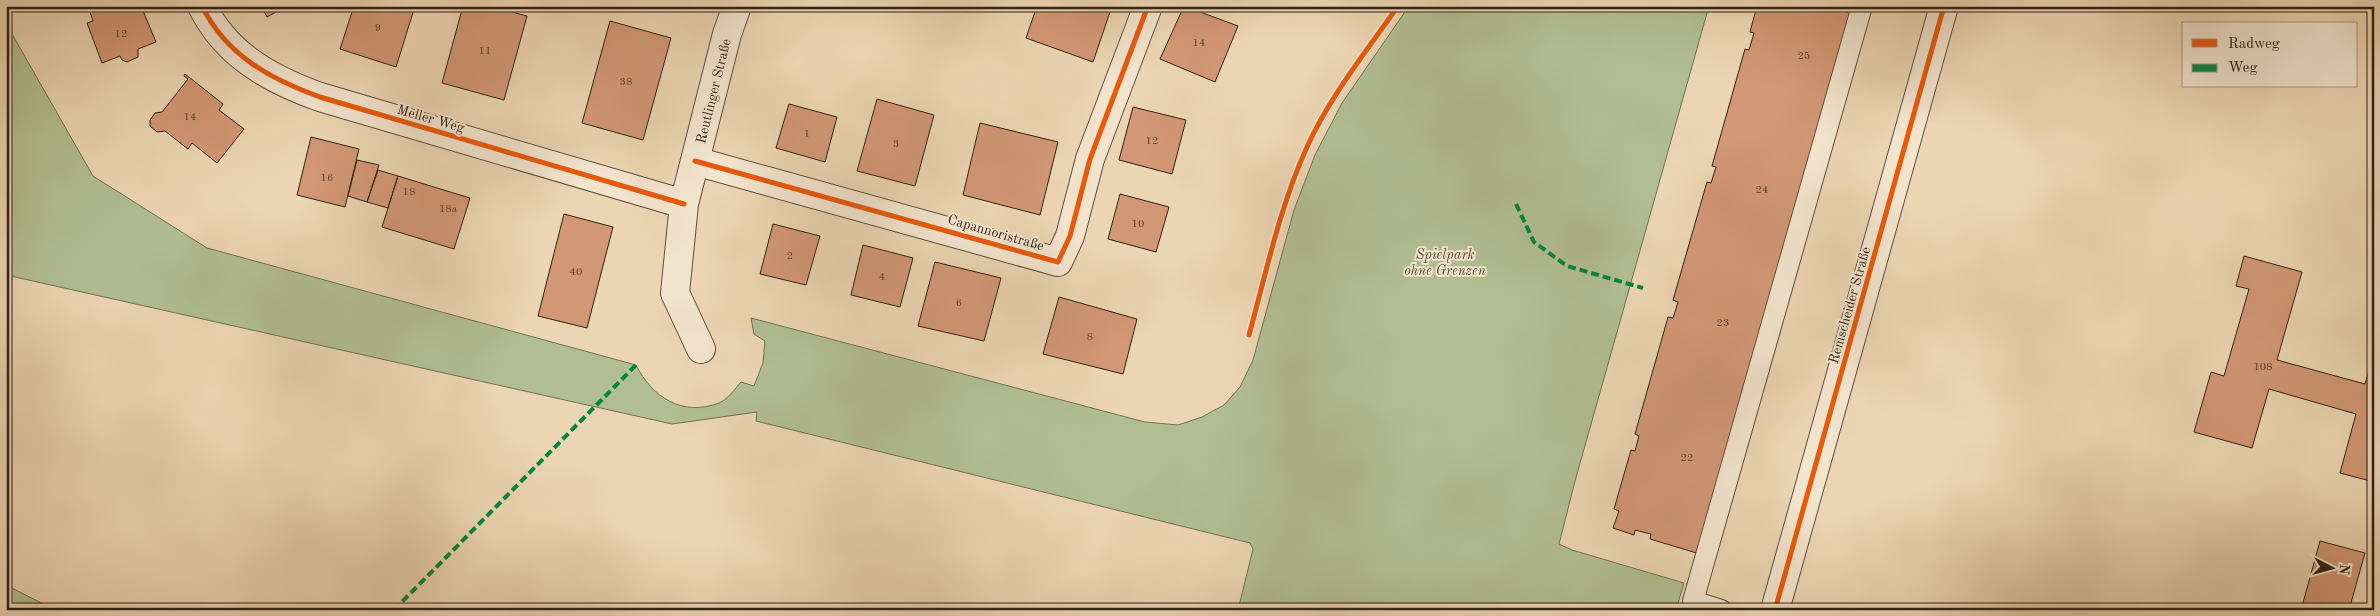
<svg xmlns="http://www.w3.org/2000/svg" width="2380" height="616" font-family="'Old Standard TT',serif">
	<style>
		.green { fill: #b1be92; stroke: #707054 }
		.building { fill: #d29775; stroke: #2f2115 }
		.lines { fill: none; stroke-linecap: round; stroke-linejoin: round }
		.service-casing { stroke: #5e4e3c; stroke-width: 22 }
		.minor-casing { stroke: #5e4e3c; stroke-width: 30 }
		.service { stroke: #f3e4ce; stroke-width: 20 }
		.minor { stroke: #f3e4ce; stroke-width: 28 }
		.quiet { stroke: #00873e; stroke-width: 4; stroke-dasharray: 8 4; stroke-linecap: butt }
		.cycleway-casing { stroke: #f3e4ce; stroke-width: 8 }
		.cycleway { stroke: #e8590c; stroke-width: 5 }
		.labels { text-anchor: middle; stroke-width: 4; stroke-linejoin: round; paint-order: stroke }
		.number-label { font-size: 11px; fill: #583e2d }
		.street-label { font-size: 14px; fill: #2f2115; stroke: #f3e4ce }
		.park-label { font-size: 14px; font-style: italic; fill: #504834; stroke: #f3e4ce }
	</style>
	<rect width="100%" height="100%" fill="#ecd5b3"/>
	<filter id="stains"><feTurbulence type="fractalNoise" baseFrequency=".004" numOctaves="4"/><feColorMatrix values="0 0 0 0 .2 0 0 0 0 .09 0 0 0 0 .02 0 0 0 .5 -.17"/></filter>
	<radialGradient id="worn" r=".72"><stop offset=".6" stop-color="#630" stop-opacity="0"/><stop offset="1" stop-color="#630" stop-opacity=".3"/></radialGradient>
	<path class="green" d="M 6,6 L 11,6 L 12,34 L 93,176 L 207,248 L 636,365 C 652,397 682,417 719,403 C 727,400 735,389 741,382 L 754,386 L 763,363 L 765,341 L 754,334 L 751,318 L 1145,422 L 1178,425 L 1202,417 L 1224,405 L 1240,387 L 1253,360 L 1294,210 L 1315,155 L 1342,103 L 1409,6 L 1709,6 L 1575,481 L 1559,544 L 1572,550 L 1684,583 L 1676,610 L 1238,610 L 1253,549 L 1250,543 L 756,421 L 757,412 L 672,424 L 6,275 Z
		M 6,585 L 55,610 L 6,610 Z"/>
	<path class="building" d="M 88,6 L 120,6 L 121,9 L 128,6 L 141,6 L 156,42 L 138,49 L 138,57 L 127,62 L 122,60 L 120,56 L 102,63 L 87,23 L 93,21 Z
		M 261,6 L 287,6 L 267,17 Z
		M 354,6 L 415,6 L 396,67 L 340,49 Z
		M 463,6 L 490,6 L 527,16 L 504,100 L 442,83 Z
		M 945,6 L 968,6 L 967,12 Z
		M 1037,6 L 1112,6 L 1093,62 L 1026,38 Z
		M 1184,6 L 1238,26 L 1215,82 L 1160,59 Z
		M 1757,6 L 1826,6 L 1854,14 L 1700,554 L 1650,539 L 1651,534 L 1635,530 L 1634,535 L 1613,528 L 1619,511 L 1614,509 L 1631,450 L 1635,451 L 1639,436 L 1635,434 L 1668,317 L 1673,318 L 1678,302 L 1673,300 L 1707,182 L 1711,183 L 1716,167 L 1712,166 L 1745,49 L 1749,50 L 1754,33 L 1750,32 Z
		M 1826,6 L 1857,6 L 1854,14 Z
		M 610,21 L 671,38 L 643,140 L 582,123 Z
		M 185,74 L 223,104 L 219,110 L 244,129 L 217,163 L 192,143 L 188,149 L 165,131 L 157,132 L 150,126 L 150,120 L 155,113 L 162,112 L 188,79 L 184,76 Z
		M 877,99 L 934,115 L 915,186 L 857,171 Z
		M 789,104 L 837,117 L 825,162 L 776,148 Z
		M 1133,107 L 1186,120 L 1172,174 L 1119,160 Z
		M 980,123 L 1058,142 L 1040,215 L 963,195 Z
		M 311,137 L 359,149 L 345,207 L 297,195 Z
		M 357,160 L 379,165 L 367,202 L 348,196 Z
		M 378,170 L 398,176 L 388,208 L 367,202 Z
		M 398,176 L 470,198 L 454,249 L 382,227 Z
		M 1120,194 L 1169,207 L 1156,252 L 1108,239 Z
		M 564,214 L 613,227 L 587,328 L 538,316 Z
		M 773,224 L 820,236 L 806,285 L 760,274 Z
		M 863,245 L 913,258 L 900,307 L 851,295 Z
		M 2244,256 L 2302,272 L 2277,360 L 2365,384 L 2374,353 L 2374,482 L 2340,473 L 2356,414 L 2269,389 L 2252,448 L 2194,432 L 2211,372 L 2224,376 L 2249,289 L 2236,286 Z
		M 935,262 L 1001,278 L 984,341 L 918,326 Z
		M 1059,297 L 1137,319 L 1123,374 L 1043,354 Z
		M 2320,541 L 2365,553 L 2349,610 L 2301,610 Z"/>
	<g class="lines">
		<defs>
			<path id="service" d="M 1721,610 L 1693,601 L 1862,6"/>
			<path id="minor" d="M 202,6 C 226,55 270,79 320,97 L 684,204
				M 695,161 L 1058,262 L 1070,236 L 1090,159 L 1148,6
				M 701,349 L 675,293 L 684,204 L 727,34 L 737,6
				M 1775,610 L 1944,6"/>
		</defs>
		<use href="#service" class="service-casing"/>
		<use href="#minor" class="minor-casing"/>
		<use href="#service" class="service"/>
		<use href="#minor" class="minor"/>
		<path class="quiet" d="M 1516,204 L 1534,242 L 1567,266 L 1643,288
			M 394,610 L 636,365"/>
		<defs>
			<path id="cycleway" d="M 202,6 C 226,55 270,79 320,97 L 684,204
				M 695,161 L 1058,262 L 1070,236 L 1090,159 L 1148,6
				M 1249,335 C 1266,273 1280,206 1307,147 C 1330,96 1366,52 1398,6
				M 1775,610 L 1944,6"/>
		</defs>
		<use href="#cycleway" class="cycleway-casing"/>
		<use href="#cycleway" class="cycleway"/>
	</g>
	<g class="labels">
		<g class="number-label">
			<text x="378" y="31">9</text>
			<text x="121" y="37">12</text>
			<text x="1199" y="46">14</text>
			<text x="485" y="54">11</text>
			<text x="1804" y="59">25</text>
			<text x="626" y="85">38</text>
			<text x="190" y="120">14</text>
			<text x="807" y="137">1</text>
			<text x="1152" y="144">12</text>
			<text x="896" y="147">3</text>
			<text x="327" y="181">16</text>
			<text x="1762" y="193">24</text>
			<text x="409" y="195">18</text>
			<text x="448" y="212">18a</text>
			<text x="1138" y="227">10</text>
			<text x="790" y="259">2</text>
			<text x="576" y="275">40</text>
			<text x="882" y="280">4</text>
			<text x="959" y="306">6</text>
			<text x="1723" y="326">23</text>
			<text x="1090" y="340">8</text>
			<text x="2263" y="370">108</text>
			<text x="1687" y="461">22</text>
		</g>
		<g class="street-label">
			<text transform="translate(713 91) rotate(-76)" y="5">Reutlinger Straße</text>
			<text transform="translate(431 118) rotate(16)" y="5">Meller Weg</text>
			<text transform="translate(996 232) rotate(16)" y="5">Capannoristraße</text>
			<text transform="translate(1849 305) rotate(-74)" y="5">Remscheider Straße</text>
		</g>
		<g class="park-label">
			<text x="1445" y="259">Spielpark<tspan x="1445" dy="16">ohne Grenzen</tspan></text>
		</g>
	</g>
	<rect width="2380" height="616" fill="none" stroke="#ecd5b3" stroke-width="25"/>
	<rect x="8" y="8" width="2365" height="601" fill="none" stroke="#2f2115" stroke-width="2.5"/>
	<rect x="12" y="12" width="2355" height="591" fill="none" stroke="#2f2115"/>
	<rect x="2182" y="22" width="175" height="65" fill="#f3e4ce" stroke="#a59684"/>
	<rect x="2192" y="39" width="25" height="8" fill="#e8590c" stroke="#a59684"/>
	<text x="2228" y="48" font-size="15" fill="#2f2115">Radweg</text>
	<rect x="2192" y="64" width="25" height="8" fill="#00873e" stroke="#a59684"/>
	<text x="2228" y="72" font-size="15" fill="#2f2115">Weg</text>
	<g transform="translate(2332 568) rotate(96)" stroke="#f3e4ce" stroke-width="4" paint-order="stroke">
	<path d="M0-4L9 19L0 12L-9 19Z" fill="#2f2115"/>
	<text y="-8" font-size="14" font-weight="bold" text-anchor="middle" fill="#2f2115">N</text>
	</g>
	<rect width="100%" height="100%" filter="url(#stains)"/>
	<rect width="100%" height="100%" fill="url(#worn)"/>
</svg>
